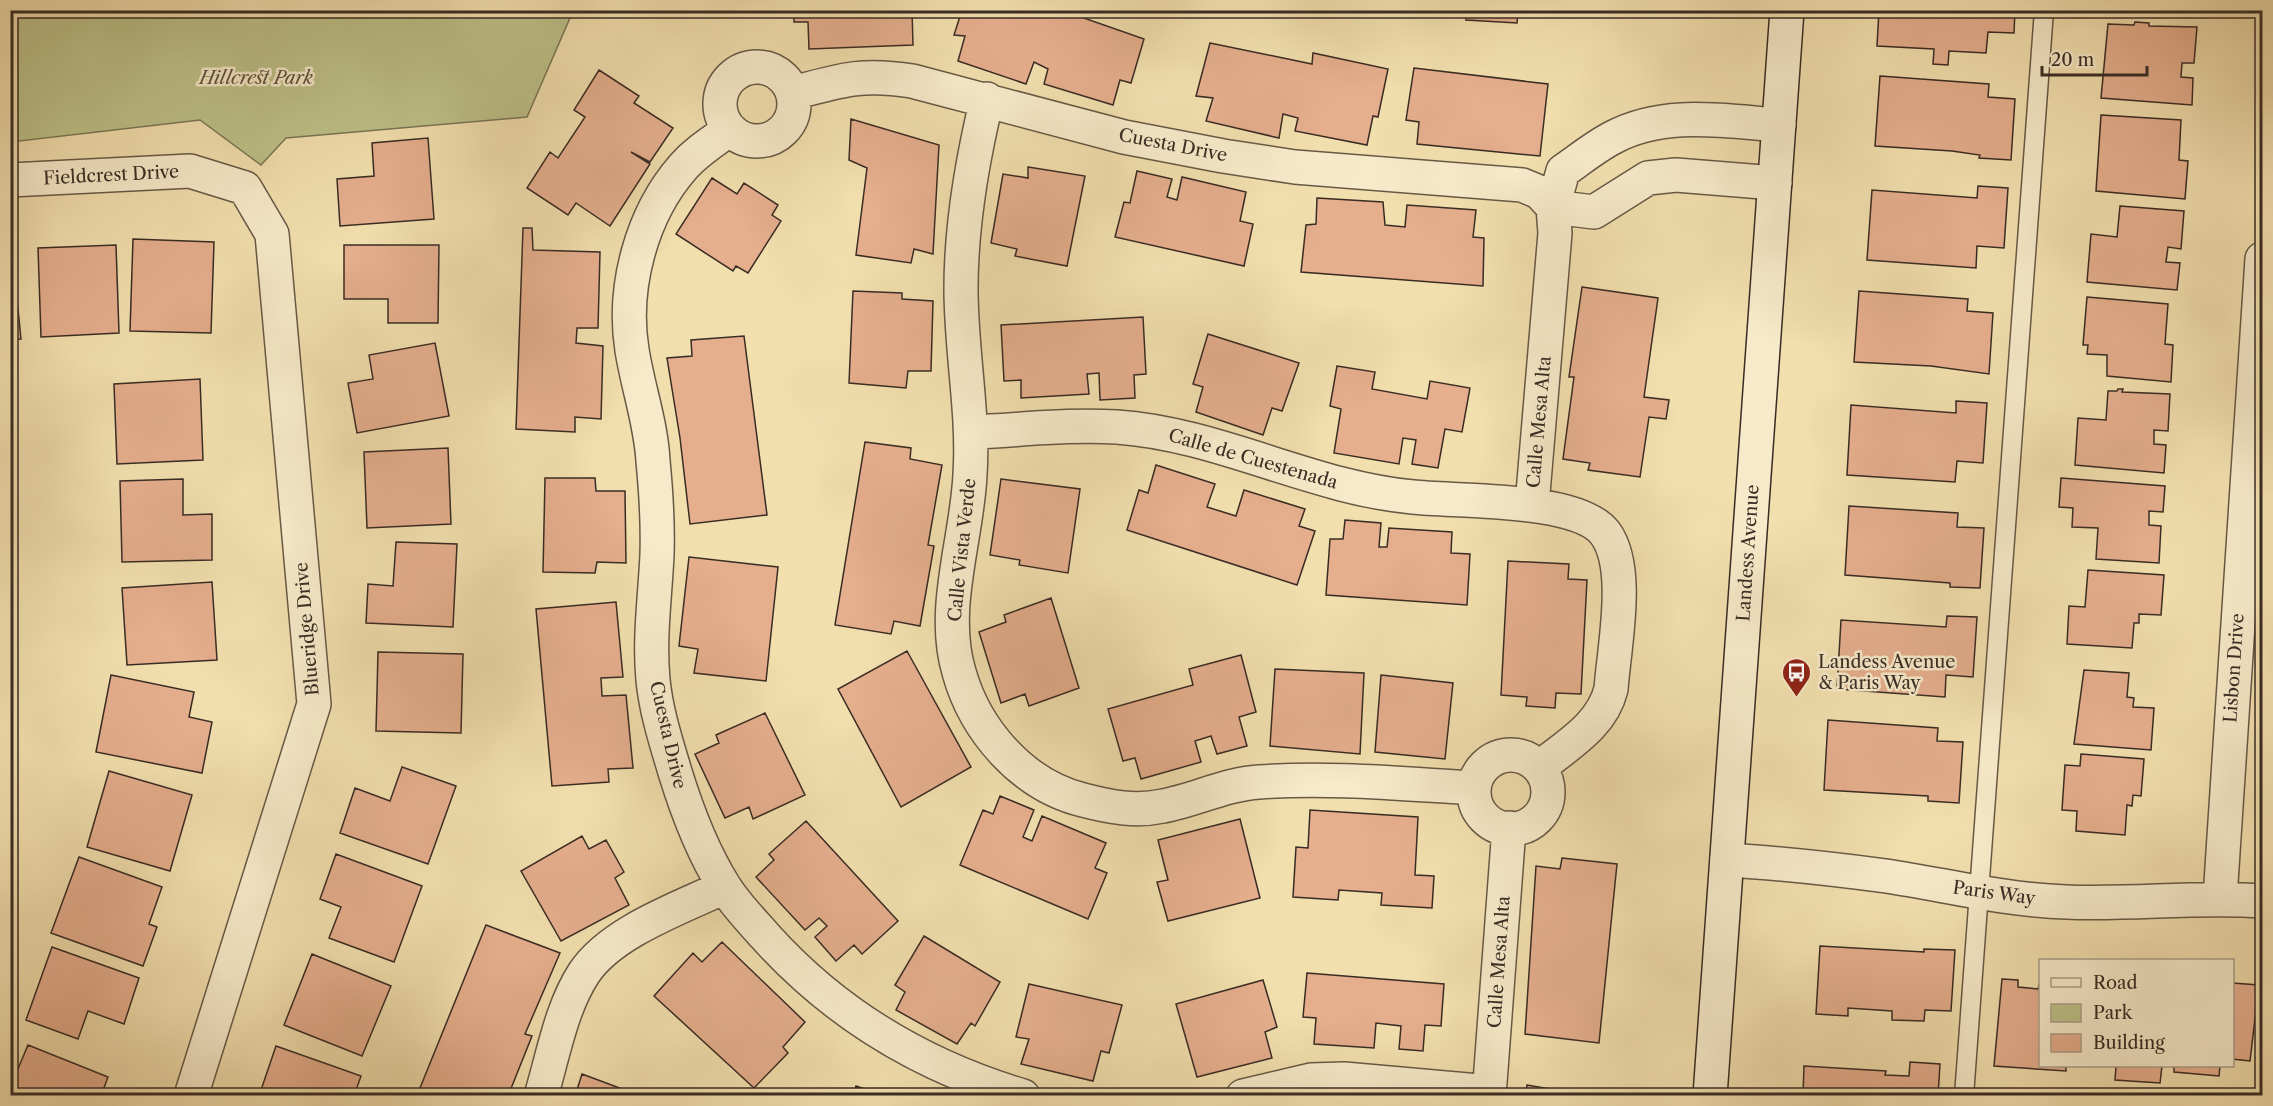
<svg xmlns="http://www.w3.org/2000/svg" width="2273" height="1106" font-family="'Libre Caslon Text',serif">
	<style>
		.green { fill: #bdc189; stroke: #7b7656; stroke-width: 1.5 }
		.building { fill: #e5ae8d; stroke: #392c24; stroke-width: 1.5 }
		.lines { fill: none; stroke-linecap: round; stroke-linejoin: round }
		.lane-casing { stroke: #675946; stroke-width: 21 }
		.street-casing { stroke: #675946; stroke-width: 36 }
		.secondary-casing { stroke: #392c24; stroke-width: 36 }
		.lane { stroke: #f7eaca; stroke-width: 18 }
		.street { stroke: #f7eaca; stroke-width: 33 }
		.secondary { stroke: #f7eaca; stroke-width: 33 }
		.labels { text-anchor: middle; stroke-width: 5; stroke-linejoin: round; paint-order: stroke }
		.park-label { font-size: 18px; font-style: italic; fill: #5a513d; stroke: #f7eaca }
		.street-label { font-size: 18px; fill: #392c24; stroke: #f7eaca }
		.poi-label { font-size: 18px; fill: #392c24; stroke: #f7eaca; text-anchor: start }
	</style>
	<rect width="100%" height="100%" fill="#f2dfae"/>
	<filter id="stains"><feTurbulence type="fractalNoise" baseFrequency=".00333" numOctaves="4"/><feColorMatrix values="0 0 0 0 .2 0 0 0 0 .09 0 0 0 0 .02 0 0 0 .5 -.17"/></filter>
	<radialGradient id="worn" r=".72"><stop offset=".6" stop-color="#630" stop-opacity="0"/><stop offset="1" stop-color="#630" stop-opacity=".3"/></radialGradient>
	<path class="green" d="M 10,11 L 11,10 L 573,11 L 527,117 L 286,138 L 261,165 L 200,120 L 11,142 Z"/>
	<path class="building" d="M 794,10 L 912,10 L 913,45 L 809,49 L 808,22 L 794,22 Z
		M 962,10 L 1061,10 L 1144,39 L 1131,83 L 1120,80 L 1113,105 L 1044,84 L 1048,69 L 1034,62 L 1026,84 L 958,61 L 965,36 L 954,35 Z
		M 1467,10 L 1518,10 L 1517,23 L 1466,20 Z
		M 1879,10 L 2015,10 L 2014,33 L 1988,32 L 1986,53 L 1949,51 L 1948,65 L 1933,64 L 1934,49 L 1877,46 Z
		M 2135,22 L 2149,23 L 2149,26 L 2197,27 L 2194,63 L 2182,63 L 2181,77 L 2193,78 L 2192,105 L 2101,98 L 2108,24 L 2134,25 Z
		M 1210,43 L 1312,64 L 1313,53 L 1388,69 L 1378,117 L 1373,116 L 1367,145 L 1295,131 L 1298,118 L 1283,114 L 1279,138 L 1206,121 L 1213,98 L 1196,96 Z
		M 1414,68 L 1548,84 L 1540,156 L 1417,144 L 1419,122 L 1406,120 Z
		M 599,70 L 639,96 L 634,103 L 673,128 L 650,162 L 631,152 L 650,164 L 610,226 L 576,203 L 568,215 L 527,188 L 550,152 L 558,158 L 585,117 L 574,110 Z
		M 1880,76 L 1989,84 L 1988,97 L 2015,99 L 2011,160 L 1979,158 L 1980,155 L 1952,151 L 1875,146 Z
		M 2101,115 L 2181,120 L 2179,160 L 2188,161 L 2185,199 L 2096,191 Z
		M 851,119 L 939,145 L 933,254 L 914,249 L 911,263 L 856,255 L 867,168 L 849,160 Z
		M 428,138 L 434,219 L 340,226 L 337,179 L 374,176 L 372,143 Z
		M 1028,167 L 1085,176 L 1067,266 L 1015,256 L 1017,249 L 991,243 L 1003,174 L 1028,178 Z
		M 1137,171 L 1172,179 L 1167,197 L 1177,200 L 1182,177 L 1246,192 L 1240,221 L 1253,224 L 1244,266 L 1115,237 L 1124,202 L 1130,203 Z
		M 712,178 L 737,194 L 744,183 L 778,205 L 772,215 L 781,221 L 748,273 L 736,266 L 733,271 L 676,234 Z
		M 1978,186 L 2008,188 L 2004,248 L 1977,246 L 1976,268 L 1867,260 L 1872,190 L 1977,198 Z
		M 1317,198 L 1383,202 L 1385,225 L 1405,227 L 1407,205 L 1476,210 L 1473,237 L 1484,238 L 1483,286 L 1301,272 L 1306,225 L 1316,224 Z
		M 2120,206 L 2184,211 L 2181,249 L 2168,247 L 2166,262 L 2180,263 L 2177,290 L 2087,282 L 2091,234 L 2117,237 Z
		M 523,228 L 532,228 L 533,250 L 600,252 L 598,328 L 577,328 L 576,343 L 603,346 L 601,419 L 575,417 L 575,432 L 516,429 Z
		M 133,239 L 214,242 L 211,333 L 130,331 Z
		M 116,245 L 119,333 L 41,337 L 38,248 Z
		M 344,245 L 439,245 L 438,323 L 388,323 L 388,299 L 344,299 Z
		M 10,279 L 15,279 L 21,339 L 10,340 Z
		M 1582,287 L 1658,298 L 1644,397 L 1669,400 L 1666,419 L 1649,417 L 1640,477 L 1588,470 L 1590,463 L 1563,459 L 1574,377 L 1569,377 Z
		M 853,291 L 902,293 L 902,299 L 933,301 L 931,371 L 908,371 L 906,388 L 849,383 Z
		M 1859,291 L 1968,299 L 1967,311 L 1993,313 L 1989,374 L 1931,366 L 1854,362 Z
		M 2087,297 L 2168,304 L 2165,344 L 2173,345 L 2171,382 L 2107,376 L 2107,355 L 2087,354 L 2088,345 L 2083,345 Z
		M 1143,317 L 1146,374 L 1134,375 L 1135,398 L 1100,400 L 1099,373 L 1087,374 L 1089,394 L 1021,398 L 1021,380 L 1004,381 L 1001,325 Z
		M 1208,334 L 1299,363 L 1282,411 L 1272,408 L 1263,435 L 1196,412 L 1203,387 L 1193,384 Z
		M 744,336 L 767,515 L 690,524 L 680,438 L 667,358 L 692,356 L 691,340 Z
		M 435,343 L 449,416 L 357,433 L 348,383 L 373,379 L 369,355 Z
		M 1337,366 L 1375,372 L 1372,389 L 1427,399 L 1430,381 L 1470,388 L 1462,432 L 1445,429 L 1438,468 L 1412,464 L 1416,440 L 1403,438 L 1399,464 L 1334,453 L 1341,409 L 1330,406 Z
		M 200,379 L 203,460 L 117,464 L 114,384 Z
		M 2118,389 L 2123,389 L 2122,392 L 2170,394 L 2168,431 L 2154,430 L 2154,444 L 2166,445 L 2164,473 L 2075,465 L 2078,418 L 2106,420 L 2108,391 L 2117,391 Z
		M 1956,401 L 1987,403 L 1983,463 L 1957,461 L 1955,482 L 1847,475 L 1851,405 L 1956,413 Z
		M 865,442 L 911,448 L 910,459 L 942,465 L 928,545 L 934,546 L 920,626 L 894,621 L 891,634 L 835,625 Z
		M 448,448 L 451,524 L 367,528 L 364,452 Z
		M 1156,465 L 1215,484 L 1207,507 L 1236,516 L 1244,490 L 1305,509 L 1299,526 L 1315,531 L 1297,585 L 1127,530 L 1139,490 L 1148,493 Z
		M 545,478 L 595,478 L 596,491 L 625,491 L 626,563 L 597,562 L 595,573 L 543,572 Z
		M 2061,478 L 2165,486 L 2163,512 L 2149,511 L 2149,525 L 2161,526 L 2159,563 L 2096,559 L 2098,528 L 2072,527 L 2073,508 L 2059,507 Z
		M 183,479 L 183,515 L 212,514 L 212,560 L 122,562 L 120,481 Z
		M 1001,479 L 1080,489 L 1068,573 L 1019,565 L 1020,560 L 990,555 Z
		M 1849,506 L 1958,513 L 1957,527 L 1984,528 L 1980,588 L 1950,587 L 1950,583 L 1845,575 Z
		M 1345,520 L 1381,523 L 1379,547 L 1387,547 L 1389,528 L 1452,532 L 1451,553 L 1470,554 L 1467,605 L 1326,595 L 1330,539 L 1343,539 Z
		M 396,542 L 457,544 L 453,627 L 366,623 L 368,584 L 393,586 Z
		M 689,557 L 778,567 L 766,681 L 694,673 L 698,649 L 679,646 Z
		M 1508,561 L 1569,564 L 1568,579 L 1587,580 L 1581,694 L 1556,693 L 1555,708 L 1526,706 L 1527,697 L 1501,695 Z
		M 2088,570 L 2164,575 L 2161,615 L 2139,614 L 2139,623 L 2134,623 L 2132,648 L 2067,644 L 2069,606 L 2085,607 Z
		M 212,582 L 217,660 L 127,665 L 122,588 Z
		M 1051,598 L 1079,688 L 1029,706 L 1025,694 L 1001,703 L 979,632 L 1006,622 L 1004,615 Z
		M 616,602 L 623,677 L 601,678 L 602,696 L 626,695 L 633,768 L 608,769 L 609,782 L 552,786 L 536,609 Z
		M 1947,616 L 1977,617 L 1973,677 L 1946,675 L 1945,697 L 1837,689 L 1841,620 L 1946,627 Z
		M 907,651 L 971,767 L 901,807 L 838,689 Z
		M 378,652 L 463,654 L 461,733 L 376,731 Z
		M 1241,655 L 1256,712 L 1239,717 L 1247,746 L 1217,754 L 1211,736 L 1195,741 L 1201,762 L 1141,779 L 1135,758 L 1123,761 L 1108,709 L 1193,685 L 1189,669 Z
		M 1275,669 L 1364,673 L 1360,754 L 1270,746 Z
		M 2084,670 L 2129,673 L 2127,697 L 2134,698 L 2133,707 L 2154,708 L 2151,750 L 2074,744 Z
		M 111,675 L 194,692 L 189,717 L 212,722 L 202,773 L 96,752 Z
		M 1381,675 L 1453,683 L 1445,759 L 1375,752 Z
		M 765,713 L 805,795 L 753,819 L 749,807 L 725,818 L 695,754 L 719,743 L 716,735 Z
		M 1828,720 L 1938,728 L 1937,741 L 1963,742 L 1959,803 L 1928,801 L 1928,796 L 1824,790 Z
		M 2081,754 L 2144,759 L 2141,796 L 2133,795 L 2132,806 L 2127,805 L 2125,835 L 2076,831 L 2077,811 L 2062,810 L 2065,765 L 2080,766 Z
		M 402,767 L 456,786 L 428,864 L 340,833 L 355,788 L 390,801 Z
		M 109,771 L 192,795 L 170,871 L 87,847 Z
		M 1000,796 L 1034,810 L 1023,837 L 1032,841 L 1042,816 L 1106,843 L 1095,868 L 1107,873 L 1088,919 L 960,865 L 983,810 L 993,814 Z
		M 1310,810 L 1418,817 L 1415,875 L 1434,876 L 1432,908 L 1381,905 L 1382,893 L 1339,890 L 1338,900 L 1293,897 L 1296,847 L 1308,848 Z
		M 1240,819 L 1260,898 L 1168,921 L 1157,882 L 1168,880 L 1158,840 Z
		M 806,821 L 898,921 L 862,954 L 854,945 L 836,961 L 815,937 L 827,926 L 819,918 L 805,930 L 756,877 L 774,860 L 769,854 Z
		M 582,836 L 589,849 L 606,840 L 624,872 L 615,878 L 629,905 L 561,941 L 521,871 Z
		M 336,854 L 422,886 L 394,962 L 329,938 L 341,907 L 320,899 Z
		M 79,857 L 162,887 L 149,924 L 157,927 L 143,966 L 51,933 Z
		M 1562,858 L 1617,864 L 1599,1043 L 1525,1034 L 1536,866 L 1560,869 Z
		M 486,925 L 560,953 L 525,1034 L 532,1036 L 508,1096 L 424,1096 L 418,1093 Z
		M 924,936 L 1000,982 L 975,1026 L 971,1023 L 957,1044 L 896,1010 L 905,992 L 895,985 Z
		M 722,942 L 805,1022 L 783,1047 L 788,1053 L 754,1088 L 654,996 L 693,953 L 702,962 Z
		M 1820,946 L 1924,952 L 1924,949 L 1955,950 L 1951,1011 L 1925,1010 L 1924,1021 L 1892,1020 L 1892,1011 L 1848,1008 L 1848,1016 L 1816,1014 Z
		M 52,947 L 139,978 L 124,1024 L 88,1011 L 78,1039 L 26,1020 Z
		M 312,954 L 391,986 L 362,1056 L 284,1025 Z
		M 1307,973 L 1444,984 L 1441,1026 L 1425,1025 L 1423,1051 L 1399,1049 L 1401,1026 L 1376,1023 L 1374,1048 L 1314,1044 L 1316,1018 L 1303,1017 Z
		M 2002,979 L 2018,980 L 2018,987 L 2038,989 L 2040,981 L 2040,1066 L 2066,1066 L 2066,1071 L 1994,1066 Z
		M 1263,980 L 1277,1027 L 1265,1032 L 1272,1058 L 1197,1077 L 1176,1004 Z
		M 2232,983 L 2259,985 L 2250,1061 L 2232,1059 Z
		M 1029,984 L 1122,1005 L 1109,1053 L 1101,1051 L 1093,1081 L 1021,1064 L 1029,1039 L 1016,1037 Z
		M 28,1045 L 108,1077 L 101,1096 L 10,1096 L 10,1088 Z
		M 276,1046 L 361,1076 L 354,1096 L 277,1096 L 261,1090 Z
		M 1910,1062 L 1940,1064 L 1938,1096 L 1803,1096 L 1804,1066 L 1886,1071 L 1885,1075 L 1909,1076 Z
		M 2116,1066 L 2162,1066 L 2160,1083 L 2115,1080 Z
		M 2174,1066 L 2220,1066 L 2219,1076 L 2174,1072 Z
		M 582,1074 L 641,1096 L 575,1096 Z
		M 1527,1085 L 1590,1096 L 1525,1096 Z
		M 856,1086 L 885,1096 L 853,1096 Z"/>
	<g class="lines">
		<defs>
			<path id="lane" d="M 1964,1096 L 2044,10"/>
			<path id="street" d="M720 104a37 37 0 1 1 74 0a37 37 0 1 1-74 0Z
				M 793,93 C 841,80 862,73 912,81 L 1124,137 L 1223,156 L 1295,167 L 1522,185 L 1539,192 L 1553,207 L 1594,212 L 1648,178 L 1676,175 L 1775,183
				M 987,99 C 972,161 961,225 961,289 C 961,352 974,413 970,475 C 967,539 940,609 959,672 C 975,730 1022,785 1083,800 C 1110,807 1135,812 1163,806 C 1195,800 1226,784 1259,782 C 1331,777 1403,784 1474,788
				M 729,130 C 712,142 696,152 683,167 C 641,215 622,288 632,350 C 638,388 651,423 653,461 C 656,492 658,524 657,555 C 655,597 649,638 653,680 C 656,711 666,742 675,772 C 687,811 702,851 724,886 C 735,904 751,920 765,936 C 836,1015 922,1066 1023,1096
				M 10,180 L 190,171 L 245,188 L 272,234 L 314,704 L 191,1096
				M 972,432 C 1020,430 1069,424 1117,427 C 1219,434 1312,488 1413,497 C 1458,502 1578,497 1605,533 C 1631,567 1614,647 1611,689 C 1602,726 1567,745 1539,768
				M 1532,505 L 1555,233 L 1553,207 L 1563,171 C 1579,160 1595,147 1612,138 C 1664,110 1723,121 1779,125
				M1474 792a37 37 0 1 1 74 0a37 37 0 1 1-74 0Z
				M 1727,860 C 1780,863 1833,869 1886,876 C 1946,885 2005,900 2066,902 C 2132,905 2197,896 2262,901
				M 2220,898 L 2262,259
				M 541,1096 C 553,1056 561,1008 584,973 C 611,932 680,908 724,887
				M 1243,1096 L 1311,1080 L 1344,1079 L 1490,1092
				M 1489,1096 L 1509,828"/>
			<path id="secondary" d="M 1710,1096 L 1787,10"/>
		</defs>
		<use href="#lane" class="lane-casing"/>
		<use href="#street" class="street-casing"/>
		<use href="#secondary" class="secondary-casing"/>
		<use href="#lane" class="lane"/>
		<use href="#street" class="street"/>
		<use href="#secondary" class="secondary"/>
	</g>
	<defs>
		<symbol id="bus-pin" viewBox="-11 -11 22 30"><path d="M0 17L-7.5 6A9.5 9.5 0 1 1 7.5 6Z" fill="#8f2418" stroke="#f7eaca"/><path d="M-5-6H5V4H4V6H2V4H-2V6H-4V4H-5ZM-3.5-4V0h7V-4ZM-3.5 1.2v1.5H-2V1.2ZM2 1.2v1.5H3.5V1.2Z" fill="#fff"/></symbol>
	</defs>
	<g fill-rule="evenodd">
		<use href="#bus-pin" x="1780" y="656" width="33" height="45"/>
	</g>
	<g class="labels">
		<g class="park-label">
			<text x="256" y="84">Hillcrest Park</text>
		</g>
		<g class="street-label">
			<text transform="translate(1173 145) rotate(11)" y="6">Cuesta Drive</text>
			<text transform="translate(111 175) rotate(-3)" y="6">Fieldcrest Drive</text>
			<text transform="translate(1539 422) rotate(-85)" y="6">Calle Mesa Alta</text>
			<text transform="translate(1253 459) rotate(16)" y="6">Calle de Cuestenada</text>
			<text transform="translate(962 550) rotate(-84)" y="6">Calle Vista Verde</text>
			<text transform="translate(1748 553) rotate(-86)" y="6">Landess Avenue</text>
			<text transform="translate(307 629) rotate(-95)" y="6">Blueridge Drive</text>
			<text transform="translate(2234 668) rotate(-86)" y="6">Lisbon Drive</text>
			<text transform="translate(668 735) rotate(77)" y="6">Cuesta Drive</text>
			<text transform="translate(1994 893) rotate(8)" y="6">Paris Way</text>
			<text transform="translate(1499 962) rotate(-86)" y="6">Calle Mesa Alta</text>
		</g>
		<g class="poi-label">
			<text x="1818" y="668">Landess Avenue<tspan x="1818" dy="21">&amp; Paris Way</tspan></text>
		</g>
	</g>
	<rect width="2273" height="1106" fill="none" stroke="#f2dfae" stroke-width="36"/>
	<rect x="12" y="12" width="2249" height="1082" fill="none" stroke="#392c24" stroke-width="3"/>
	<rect x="18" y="18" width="2237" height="1070" fill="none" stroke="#392c24" stroke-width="1.5"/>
	<rect x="2039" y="959" width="195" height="108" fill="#f7eaca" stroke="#ab9e88" stroke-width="1.5"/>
	<rect x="2051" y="978" width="30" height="9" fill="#f7eaca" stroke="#ab9e88" stroke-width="1.5"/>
	<text x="2093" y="989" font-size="18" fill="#392c24">Road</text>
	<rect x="2051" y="1004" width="30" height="18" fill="#bdc189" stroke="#ab9e88" stroke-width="1.5"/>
	<text x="2093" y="1019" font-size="18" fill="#392c24">Park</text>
	<rect x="2051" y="1034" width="30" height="18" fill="#e5ae8d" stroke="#ab9e88" stroke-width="1.5"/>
	<text x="2093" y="1049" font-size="18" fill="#392c24">Building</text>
	<path d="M2042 66v9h105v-9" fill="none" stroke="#392c24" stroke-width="3"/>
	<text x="2051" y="66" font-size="18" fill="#392c24" stroke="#f7eaca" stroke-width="4.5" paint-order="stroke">20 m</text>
	<rect width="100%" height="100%" filter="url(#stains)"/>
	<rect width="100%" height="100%" fill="url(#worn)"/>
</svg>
